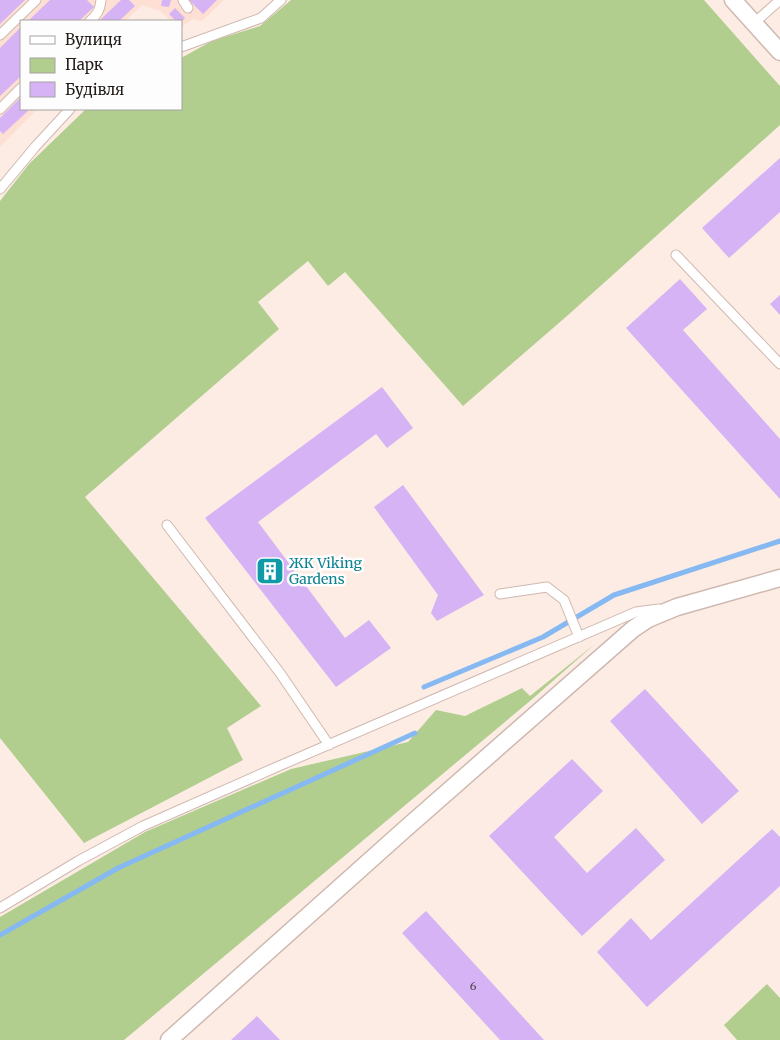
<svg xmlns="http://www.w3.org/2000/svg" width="780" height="1040" font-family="Merriweather,serif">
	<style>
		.built { fill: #fde0d3 }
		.green { fill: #b1ce8f }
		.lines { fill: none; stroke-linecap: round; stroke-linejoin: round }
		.stream { stroke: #86b9f2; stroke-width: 5 }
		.building { fill: #d6b3f4 }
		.lane-casing { stroke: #ceb9b0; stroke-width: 11 }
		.street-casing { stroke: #ceb9b0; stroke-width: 19 }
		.lane { stroke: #fff; stroke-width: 9 }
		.street { stroke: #fff; stroke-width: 16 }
		.labels { text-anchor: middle; stroke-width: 5; stroke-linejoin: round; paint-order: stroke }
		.number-label { font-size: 11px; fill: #4e404e }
		.culture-label { font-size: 14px; fill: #0d838f; stroke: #fdfdfd; text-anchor: start }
	</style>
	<rect width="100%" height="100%" fill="#fdece4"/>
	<path class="built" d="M 0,0 L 224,0 L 202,21 L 193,19 L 181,27 L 181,21 L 171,21 L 160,11 L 142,5 L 125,21 L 21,21 L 21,109 L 37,109 L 0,147 Z"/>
	<path class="green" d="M 291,0 L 704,0 L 780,86 L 780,125 L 567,316 L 463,406 L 345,272 L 328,286 L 308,261 L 258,302 L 279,329 L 85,497 L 261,706 L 227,728 L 243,760 L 84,843 L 0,738 L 0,201 L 29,164 L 86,109 L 181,109 L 181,58 L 212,41 L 260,26 Z
		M 595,644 L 530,701 L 124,1040 L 0,1040 L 0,917 L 145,832 L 291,769 L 408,742 L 436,710 L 465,716 L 522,688 L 530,696 Z
		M 767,984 L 780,998 L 780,1040 L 737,1040 L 724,1025 Z"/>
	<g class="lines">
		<path class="stream" d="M 424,687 L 543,637 L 614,595 L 780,541
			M 0,935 L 118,868 L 415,733"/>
	</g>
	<path class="building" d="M 0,0 L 25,0 L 0,24 Z
		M 50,0 L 87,0 L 94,7 L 79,21 L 28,21 Z
		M 121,0 L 129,0 L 135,6 L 119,21 L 99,21 Z
		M 162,0 L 171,0 L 169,7 L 161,6 Z
		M 189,0 L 217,0 L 203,14 Z
		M 175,8 L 185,18 L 181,22 L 181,21 L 176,21 L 169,14 Z
		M 21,27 L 21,76 L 0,96 L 0,48 Z
		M 21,97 L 21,109 L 30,109 L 3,134 L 0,131 L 0,118 Z
		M 780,158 L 780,212 L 729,258 L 702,228 Z
		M 680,279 L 707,309 L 683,330 L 780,439 L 780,499 L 626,328 Z
		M 780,295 L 780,315 L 770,304 Z
		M 382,387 L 413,428 L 387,448 L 376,434 L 258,522 L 345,638 L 369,620 L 391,648 L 336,687 L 205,518 Z
		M 403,485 L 484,595 L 437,621 L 431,613 L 438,595 L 374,507 Z
		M 645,689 L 739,791 L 702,824 L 610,721 Z
		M 572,759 L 603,791 L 554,837 L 587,873 L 636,828 L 665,860 L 582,936 L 489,836 Z
		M 772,829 L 780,837 L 780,886 L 647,1007 L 597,952 L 631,918 L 651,940 Z
		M 426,911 L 544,1040 L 500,1040 L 402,933 Z
		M 257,1016 L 280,1040 L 231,1040 Z"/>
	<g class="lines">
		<defs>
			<path id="lane" d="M 183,0 L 188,8
				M 90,21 C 97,15 100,10 101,0
				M 754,23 L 780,0
				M 0,35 L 36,0
				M 181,47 L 261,18 L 281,0
				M 0,109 L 21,88
				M 0,189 L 35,147 L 70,109
				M 676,255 L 780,364
				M 167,525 L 280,673 L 329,745
				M 500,594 L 547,587 L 564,600 L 579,637
				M 0,908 L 78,861 L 143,826 L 279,766 L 636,612 L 659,609"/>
			<path id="street" d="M 733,0 L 780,52
				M 169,1040 L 404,830 L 633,629 L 648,619 L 677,607 L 780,578"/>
		</defs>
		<use href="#lane" class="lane-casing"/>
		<use href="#street" class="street-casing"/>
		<use href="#lane" class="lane"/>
		<use href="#street" class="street"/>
	</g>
	<defs>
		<symbol id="building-square" viewBox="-11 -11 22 22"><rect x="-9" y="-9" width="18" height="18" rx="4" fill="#0f9aa8" stroke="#fdfdfd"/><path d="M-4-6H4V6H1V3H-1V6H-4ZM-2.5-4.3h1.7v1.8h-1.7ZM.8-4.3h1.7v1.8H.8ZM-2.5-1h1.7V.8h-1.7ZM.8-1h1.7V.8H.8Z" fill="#fff"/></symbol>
	</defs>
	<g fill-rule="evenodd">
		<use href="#building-square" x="254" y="555" width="32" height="32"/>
	</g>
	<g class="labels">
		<g class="number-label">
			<text x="473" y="990">6</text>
		</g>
		<g class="culture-label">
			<text x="289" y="568">ЖК Viking<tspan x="289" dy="16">Gardens</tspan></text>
		</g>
	</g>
	<rect x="20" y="20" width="162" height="90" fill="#fdfdfd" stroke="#a5a2a1"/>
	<rect x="30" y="36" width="25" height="8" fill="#ffffff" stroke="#a5a2a1"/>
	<text x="65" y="45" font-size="15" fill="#201916">Вулиця</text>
	<rect x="30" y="58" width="25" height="15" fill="#b1ce8f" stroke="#a5a2a1"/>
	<text x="65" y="70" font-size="15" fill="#201916">Парк</text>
	<rect x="30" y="82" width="25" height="15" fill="#d6b3f4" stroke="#a5a2a1"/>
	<text x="65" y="95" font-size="15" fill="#201916">Будівля</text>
</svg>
